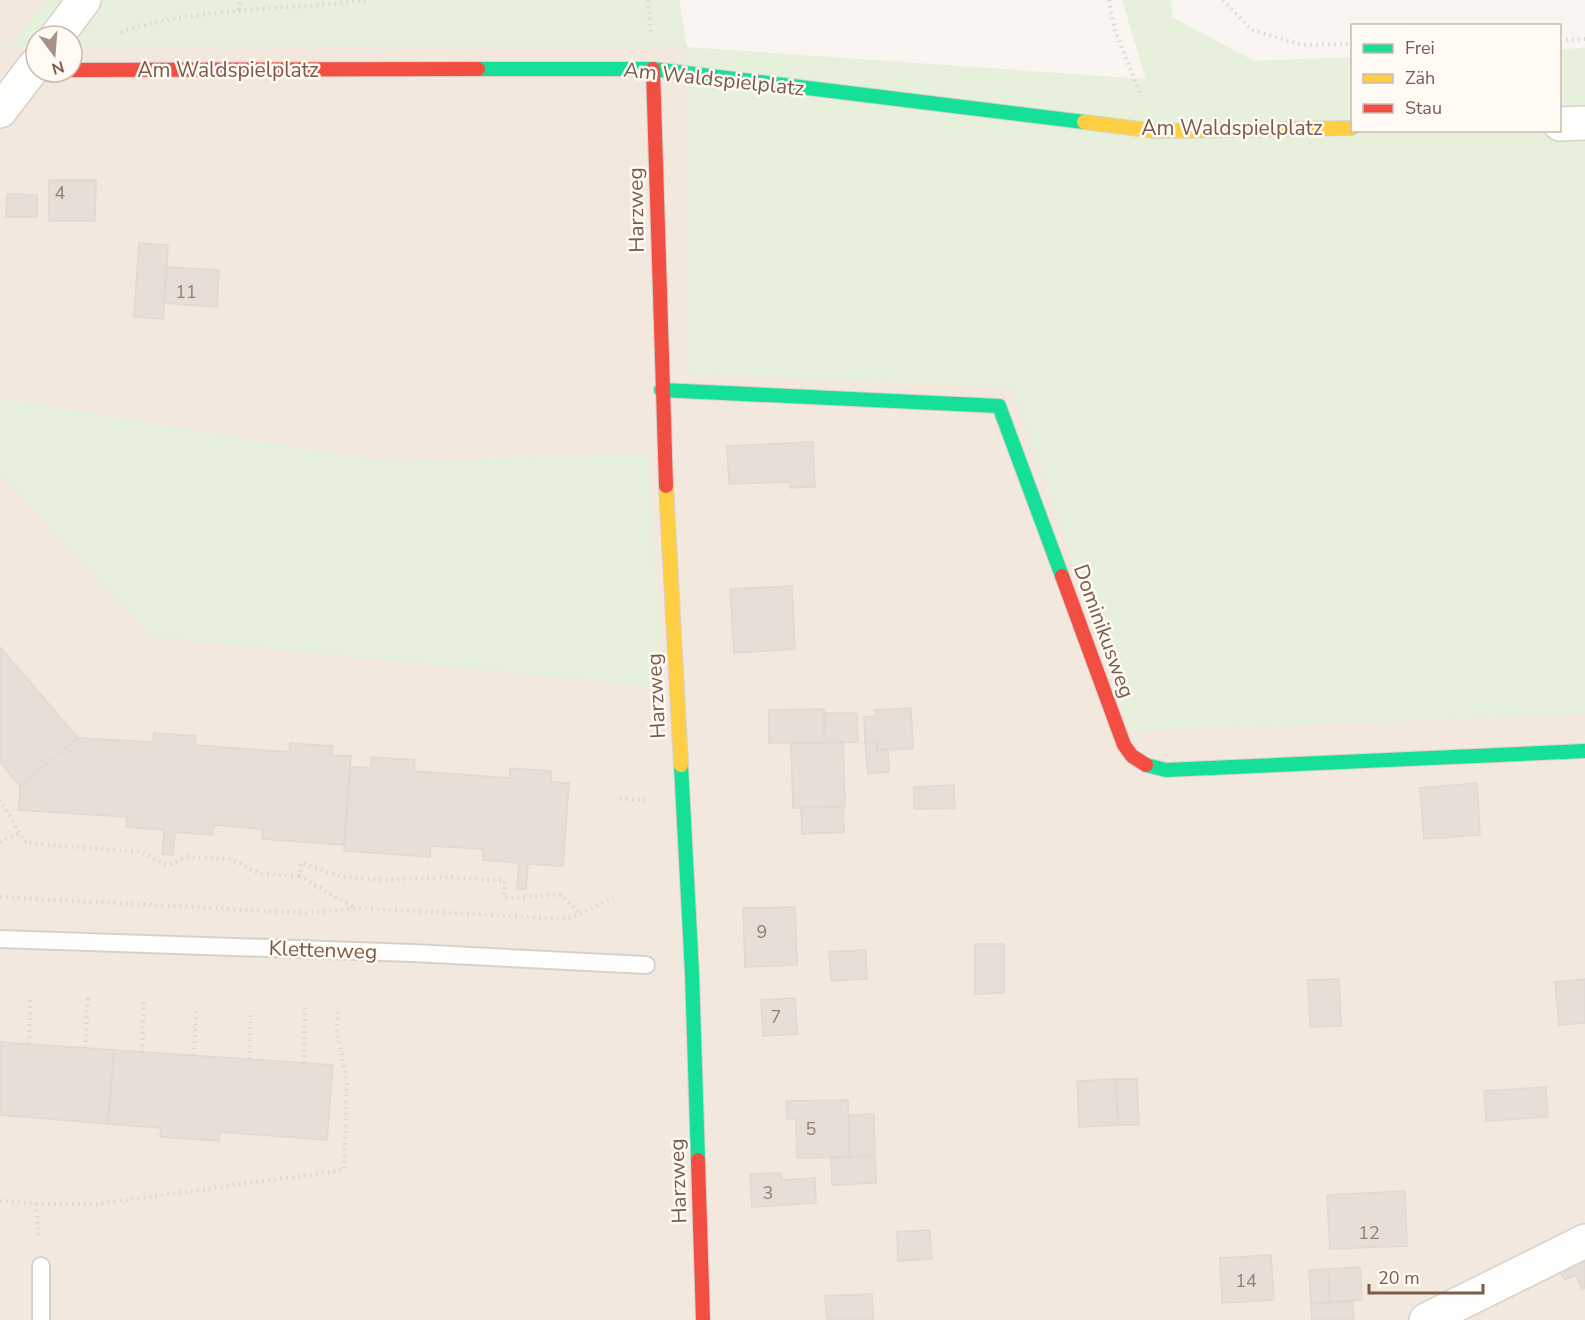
<svg xmlns="http://www.w3.org/2000/svg" width="1585" height="1320" font-family="'Nunito Sans',sans-serif">
	<style>
		.residential { fill: #f2e8de }
		.green { fill: #e7f0db }
		.building { fill: #e6ded7; stroke: #e2d8d2; stroke-width: 1.5 }
		.lines { fill: none; stroke-linecap: round; stroke-linejoin: round }
		.lane-casing { stroke: #d7d1cb; stroke-width: 20 }
		.street-casing { stroke: #d7d1cb; stroke-width: 36 }
		.fast-casing { stroke: #d9d2cb; stroke-width: 16 }
		.slow-casing { stroke: #d9d2cb; stroke-width: 16 }
		.jam-casing { stroke: #d9d2cb; stroke-width: 16 }
		.path { stroke: #dcd5d0; stroke-width: 4; stroke-dasharray: 1.5 4.5; stroke-linecap: butt }
		.lane { stroke: #fefefd; stroke-width: 16 }
		.street { stroke: #fefefd; stroke-width: 33 }
		.fast { stroke: #16e098; stroke-width: 14 }
		.slow { stroke: #ffcf43; stroke-width: 14 }
		.jam { stroke: #f24e42; stroke-width: 14 }
		.labels { text-anchor: middle; stroke-width: 5; stroke-linejoin: round; paint-order: stroke }
		.number-label { font-size: 18px; fill: #977e72 }
		.street-label { font-size: 21px; fill: #7a5c4d; stroke: #fffaf3 }
	</style>
	<rect width="100%" height="100%" fill="#f9f5f0"/>
	<path class="residential" d="M 0,0 L 46,0 L 10,47 L 36,47 L 36,72 L 72,72 L 72,47 L 687,47 L 688,374 L 1012,387 L 1131,731 L 1585,714 L 1585,1320 L 0,1320 L 0,473 L 152,637 L 648,453 L 385,462 L 0,398 L 0,49 L 8,47 L 0,45 Z"/>
	<path class="green" d="M 46,0 L 679,0 L 687,47 L 1146,79 L 1122,0 L 1171,0 L 1172,17 L 1254,61 L 1352,57 L 1352,130 L 1560,130 L 1560,49 L 1585,48 L 1585,714 L 1131,731 L 1012,387 L 688,374 L 686,47 L 72,47 L 72,36 L 36,36 L 36,47 L 0,49 L 0,45 L 9,47 Z
		M 0,398 L 385,462 L 648,453 L 664,688 L 152,637 L 0,473 Z"/>
	<path class="building" d="M 49,180 L 96,180 L 95,221 L 49,221 Z
		M 7,194 L 37,195 L 37,217 L 6,217 Z
		M 139,243 L 168,245 L 163,319 L 134,317 Z
		M 167,267 L 219,270 L 217,307 L 164,303 Z
		M 813,442 L 815,487 L 790,488 L 790,482 L 729,484 L 727,446 Z
		M 792,586 L 795,649 L 734,653 L 730,589 Z
		M 0,647 L 78,738 L 20,786 L 0,762 Z
		M 911,708 L 913,749 L 877,750 L 877,742 L 865,743 L 864,717 L 875,716 L 875,710 Z
		M 824,709 L 824,743 L 769,743 L 769,710 Z
		M 825,713 L 857,713 L 858,742 L 824,743 Z
		M 154,733 L 196,736 L 195,745 L 289,752 L 290,743 L 333,746 L 332,755 L 351,756 L 344,845 L 262,839 L 263,829 L 214,825 L 213,835 L 175,832 L 173,855 L 162,854 L 164,830 L 126,827 L 127,817 L 19,810 L 20,786 L 78,738 L 153,742 Z
		M 843,742 L 845,807 L 793,808 L 791,743 Z
		M 877,742 L 877,750 L 888,750 L 889,772 L 868,774 L 865,743 Z
		M 371,757 L 415,760 L 414,771 L 509,778 L 510,768 L 551,771 L 551,782 L 569,783 L 563,866 L 528,864 L 526,889 L 517,889 L 519,863 L 483,860 L 483,849 L 431,846 L 430,857 L 344,851 L 350,767 L 371,768 Z
		M 1477,783 L 1480,835 L 1424,839 L 1420,788 Z
		M 954,785 L 955,808 L 914,809 L 914,787 Z
		M 843,807 L 844,832 L 802,834 L 801,808 Z
		M 795,907 L 797,965 L 745,967 L 743,908 Z
		M 975,944 L 1004,944 L 1004,993 L 975,994 Z
		M 866,950 L 867,979 L 831,981 L 829,952 Z
		M 1339,979 L 1341,1026 L 1310,1027 L 1308,980 Z
		M 1585,979 L 1585,1023 L 1559,1025 L 1555,982 Z
		M 795,998 L 797,1034 L 763,1036 L 761,1000 Z
		M 0,1042 L 114,1050 L 108,1124 L 0,1115 Z
		M 114,1050 L 333,1065 L 327,1140 L 220,1132 L 219,1141 L 160,1137 L 161,1128 L 108,1124 Z
		M 1116,1079 L 1137,1079 L 1139,1125 L 1118,1125 Z
		M 1116,1079 L 1118,1125 L 1079,1127 L 1077,1081 Z
		M 1546,1087 L 1548,1117 L 1486,1121 L 1484,1091 Z
		M 848,1100 L 849,1157 L 797,1158 L 796,1119 L 787,1119 L 786,1101 Z
		M 874,1114 L 875,1156 L 849,1157 L 849,1115 Z
		M 875,1156 L 876,1183 L 832,1185 L 831,1157 Z
		M 781,1173 L 782,1180 L 815,1178 L 816,1203 L 752,1207 L 750,1174 Z
		M 1405,1191 L 1407,1246 L 1330,1249 L 1327,1195 Z
		M 930,1230 L 932,1259 L 898,1261 L 897,1232 Z
		M 1271,1255 L 1274,1300 L 1222,1303 L 1220,1258 Z
		M 1585,1256 L 1585,1288 L 1582,1289 L 1576,1275 L 1564,1280 L 1558,1267 Z
		M 1360,1267 L 1362,1300 L 1330,1302 L 1328,1269 Z
		M 1328,1269 L 1330,1302 L 1311,1304 L 1309,1270 Z
		M 872,1294 L 873,1320 L 827,1320 L 825,1296 Z
		M 1352,1301 L 1354,1320 L 1312,1320 L 1311,1304 Z"/>
	<g class="lines">
		<defs>
			<path id="lane" d="M 0,939 L 413,953 L 646,965
				M 41,1320 L 41,1266"/>
			<path id="street" d="M 57,36 L 84,0
				M 0,111 L 36,64
				M 1560,124 L 1585,123
				M 1426,1320 L 1585,1241"/>
			<path id="fast" d="M 478,69 L 653,69 L 1084,122
				M 661,390 L 999,406 L 1062,576
				M 681,765 L 692,973 L 698,1160
				M 1146,765 L 1166,770 L 1585,751"/>
			<path id="slow" d="M 1084,122 L 1156,131 L 1352,128
				M 666,486 L 681,765"/>
			<path id="jam" d="M 653,69 L 666,486
				M 72,70 L 478,69
				M 1062,576 L 1124,745 L 1132,756 L 1146,765
				M 698,1160 L 703,1320"/>
		</defs>
		<use href="#lane" class="lane-casing"/>
		<use href="#street" class="street-casing"/>
		<use href="#fast" class="fast-casing"/>
		<use href="#slow" class="slow-casing"/>
		<use href="#jam" class="jam-casing"/>
		<path class="path" d="M 648,0 L 651,32
			M 1109,0 L 1115,31 L 1140,93
			M 1223,0 L 1252,30 L 1303,45 L 1352,44
			M 239,10 L 240,0
			M 121,32 C 199,6 285,11 366,0
			M 1560,40 L 1585,39
			M 620,799 L 646,800
			M 0,800 L 26,843 L 142,852 L 164,864 L 171,864 L 187,857 L 231,859 L 260,874 L 299,876 L 301,863 L 344,877 L 385,880 L 450,877 L 505,881 L 504,898 C 524,899 542,894 561,895 L 580,914
			M 0,842 L 20,833
			M 299,876 L 355,908
			M 0,897 L 307,913 L 356,908 L 569,919 L 613,898
			M 29,1044 L 30,999
			M 85,1048 L 88,995
			M 142,1052 L 144,998
			M 194,1055 L 196,1008
			M 249,1059 L 251,1011
			M 304,1063 L 305,1008
			M 0,1201 L 36,1204 L 39,1239
			M 36,1204 L 97,1204 L 344,1170 L 347,1081 L 337,1031 L 338,1009"/>
		<use href="#lane" class="lane"/>
		<use href="#street" class="street"/>
		<use href="#fast" class="fast"/>
		<use href="#slow" class="slow"/>
		<use href="#jam" class="jam"/>
	</g>
	<g class="labels">
		<g class="number-label">
			<text x="60" y="199">4</text>
			<text x="186" y="298">11</text>
			<text x="762" y="938">9</text>
			<text x="776" y="1023">7</text>
			<text x="811" y="1135">5</text>
			<text x="768" y="1199">3</text>
			<text x="1369" y="1239">12</text>
			<text x="1246" y="1287">14</text>
		</g>
		<g class="street-label">
			<text x="228" y="77">Am Waldspielplatz</text>
			<text transform="translate(714 79) rotate(6)" y="7">Am Waldspielplatz</text>
			<text x="1232" y="135">Am Waldspielplatz</text>
			<text transform="translate(636 210) rotate(-91)" y="7">Harzweg</text>
			<text transform="translate(1104 631) rotate(70)" y="7">Dominikusweg</text>
			<text transform="translate(656 696) rotate(-93)" y="7">Harzweg</text>
			<text transform="translate(323 950) rotate(2)" y="7">Klettenweg</text>
			<text transform="translate(678 1181) rotate(-92)" y="7">Harzweg</text>
		</g>
	</g>
	<rect x="1351" y="24" width="210" height="108" fill="#fffaf3" stroke="#cabbb1" stroke-width="1.5"/>
	<rect x="1363" y="44" width="30" height="9" fill="#16e098" stroke="#cabbb1" stroke-width="1.5"/>
	<text x="1405" y="54" font-size="18" fill="#7a5c4d">Frei</text>
	<rect x="1363" y="74" width="30" height="9" fill="#ffcf43" stroke="#cabbb1" stroke-width="1.5"/>
	<text x="1405" y="84" font-size="18" fill="#7a5c4d">Zäh</text>
	<rect x="1363" y="104" width="30" height="9" fill="#f24e42" stroke="#cabbb1" stroke-width="1.5"/>
	<text x="1405" y="114" font-size="18" fill="#7a5c4d">Stau</text>
	<g transform="translate(54 54) rotate(164)"><circle r="28" fill="#fffaf3" stroke="#cabbb1" stroke-width="1.5"/>
	<path d="M0-4.5L10 22L0 15L-10 22Z" fill="#a69286"/>
	<text y="-9" font-size="16" font-weight="bold" text-anchor="middle" fill="#7a5c4d">N</text>
	</g>
	<path d="M1369 1284v9h114v-9" fill="none" stroke="#7a5c4d" stroke-width="3"/>
	<text x="1378" y="1284" font-size="18" fill="#7a5c4d" stroke="#fffaf3" stroke-width="4.5" paint-order="stroke">20 m</text>
</svg>
